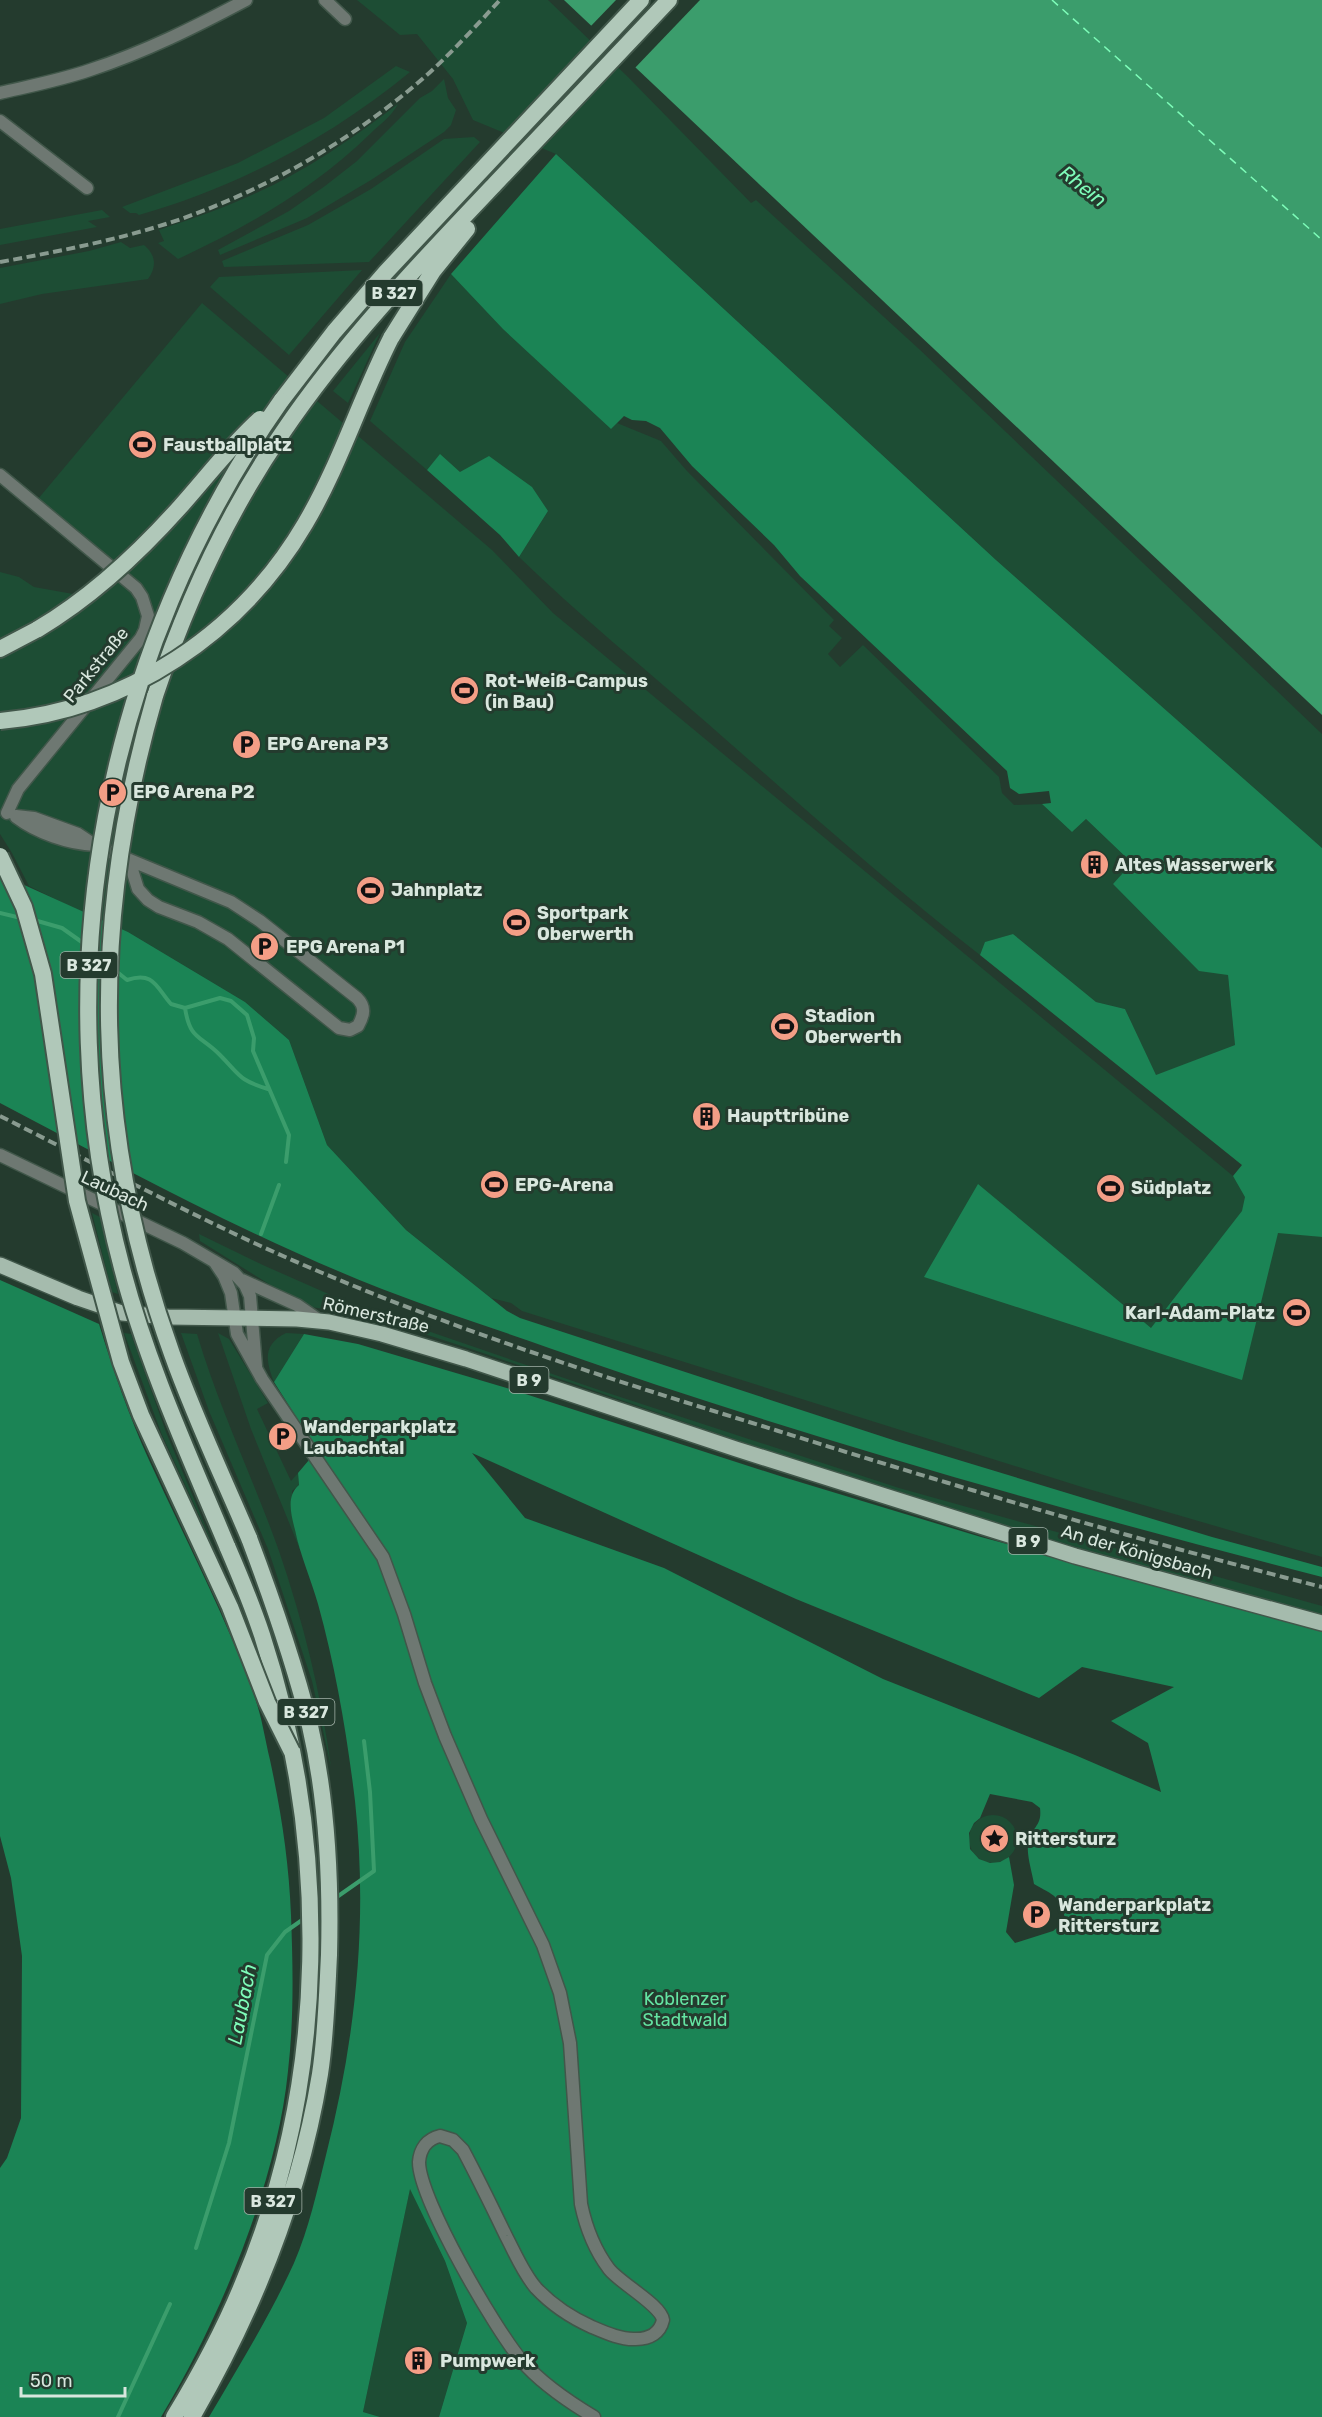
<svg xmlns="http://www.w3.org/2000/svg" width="1322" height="2417" font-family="Rubik,sans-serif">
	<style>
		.green { fill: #1d4d34 }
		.forest { fill: #1b8455; fill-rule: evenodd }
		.water { fill: #3b9d6c }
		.pier { fill: #243b2e }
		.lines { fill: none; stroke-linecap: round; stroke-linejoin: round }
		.stream { stroke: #3b9d6c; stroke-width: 4 }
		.ferry { stroke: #7efcb9; stroke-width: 1.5; stroke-dasharray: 8 6; stroke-linecap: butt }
		.minor-casing { stroke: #41574a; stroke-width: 15 }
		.primary-casing { stroke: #41574a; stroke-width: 18 }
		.trunk-casing { stroke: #41574a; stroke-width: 20 }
		.minor { stroke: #6e7872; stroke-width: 12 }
		.primary { stroke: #a5bbad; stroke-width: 15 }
		.trunk { stroke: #b0c8b9; stroke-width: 16 }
		.rail { stroke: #899b90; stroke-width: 4; stroke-dasharray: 9 4.5; stroke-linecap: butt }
		.trunk-bridge-casing { stroke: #41574a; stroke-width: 20; stroke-linecap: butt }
		.trunk-bridge { stroke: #b0c8b9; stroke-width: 16 }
		.labels { text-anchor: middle; stroke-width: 6; stroke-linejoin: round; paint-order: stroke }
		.shield { fill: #243b2e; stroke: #a3b3a9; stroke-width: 1.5 }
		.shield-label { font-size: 16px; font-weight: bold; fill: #d9e7de }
		.poi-label { font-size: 18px; font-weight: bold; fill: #d9e7de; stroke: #243b2e; text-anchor: start }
		.street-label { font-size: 18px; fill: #d9e7de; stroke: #243b2e }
		.park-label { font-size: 18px; fill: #64e4a2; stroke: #243b2e }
		.water-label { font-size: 20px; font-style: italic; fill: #7efcb9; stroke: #243b2e }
	</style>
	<rect width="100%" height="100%" fill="#243b2e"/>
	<path class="green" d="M 357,0 L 548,0 L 628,77 L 751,203 L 756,200 L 919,349 L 1322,734 L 1322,848 L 996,560 L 556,154 L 473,120 L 453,79 L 417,34 L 400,35 Z
		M 396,66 L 410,72 C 331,137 238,187 139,215 L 136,213 L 130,213 L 122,207 L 238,163 L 324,118 Z
		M 444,79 L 448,98 L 456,110 L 451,125 L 444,132 L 371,180 L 307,218 L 220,255 L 218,250 L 289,211 L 325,186 L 357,161 L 420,98 L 432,91 Z
		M 398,104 C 392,116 379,125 370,134 C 313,189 249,226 178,259 L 158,243 L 164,241 L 159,230 C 191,219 224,208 254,194 C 306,171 353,138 398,104 Z
		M 474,137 L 480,142 L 369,262 L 224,267 L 222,261 L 308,225 L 371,189 L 444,139 Z
		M 102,210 L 110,217 L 88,221 L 97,227 L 0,245 L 0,229 Z
		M 121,242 L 130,248 L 144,245 C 156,255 157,267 148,279 L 42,294 L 0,304 L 0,268 L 89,251 Z
		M 362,270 L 289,355 L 210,287 L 219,277 Z
		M 451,274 L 611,429 L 617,423 L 661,441 L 687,471 L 834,620 L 829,626 L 842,638 L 828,654 L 840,667 L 863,645 L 999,777 L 1002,793 L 1014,805 L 1042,804 L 1072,832 L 1086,819 L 1133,864 L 1113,884 L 1228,975 L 1235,1045 L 1156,1076 L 1125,1009 L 1096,1002 L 1013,934 L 986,942 L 980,955 C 886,882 796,801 707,723 C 644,668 579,615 519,557 L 548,511 L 460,472 L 440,455 L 427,470 L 370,421 L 405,342 Z
		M 202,303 L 492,550 L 553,613 L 1233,1176 L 1278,1232 L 1322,1237 L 1322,1557 L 1085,1488 L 522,1311 L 511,1303 L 491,1298 L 406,1230 L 327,1145 L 289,1040 L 245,1002 L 128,932 L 83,913 L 29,886 L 12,853 L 0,834 L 0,572 L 19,577 L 34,587 L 73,594 L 114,562 L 38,499 Z
		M 380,333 L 348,403 L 333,391 Z
		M 92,1213 L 100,1217 L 118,1294 L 112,1292 Z
		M 199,1234 L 265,1266 L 358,1307 L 602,1391 L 899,1488 L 1322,1606 L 1322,1615 C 1148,1569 975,1520 805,1463 C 658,1414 513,1361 365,1315 L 304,1306 L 200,1241 Z
		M 124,1333 L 131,1334 L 166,1432 L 216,1552 L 162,1435 Z
		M 181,1333 L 197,1334 C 219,1408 253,1478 279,1551 C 303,1621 321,1693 331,1767 L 312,1681 L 268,1549 L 209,1411 Z
		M 218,1333 L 229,1339 L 268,1403 L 257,1409 L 291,1481 L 298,1473 L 299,1485 L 292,1491 L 295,1530 L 301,1552 L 251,1429 Z
		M 286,1333 L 304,1334 L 274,1382 C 266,1361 262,1345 286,1333 Z
		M969 1839a24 24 0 1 1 48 0a24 24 0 1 1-48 0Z
		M 410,2188 L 445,2261 L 467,2323 L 439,2417 L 380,2417 L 363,2412 Z"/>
	<path class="forest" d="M 556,154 L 996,560 L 1322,848 L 1322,1237 L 1278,1233 L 1242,1380 L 924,1277 L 978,1184 L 1151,1328 L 1242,1211 L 1245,1197 L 1233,1176 L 1242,1165 L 980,955 L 985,942 L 1013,934 L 1096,1002 L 1125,1009 L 1156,1075 L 1235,1045 L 1228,975 L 1199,971 L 1113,884 L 1132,863 L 1086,819 L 1072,832 L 1042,804 L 1051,803 L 1049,791 L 1019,794 L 1010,788 L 1007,771 L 800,576 L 774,545 L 692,466 L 660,428 L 646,421 L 632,420 L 624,416 L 611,429 L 503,329 L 451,274 Z
		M 440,454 L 460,472 L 489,456 L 532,487 L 548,511 L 519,557 L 500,535 L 427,470 Z
		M 0,874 L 128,932 L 245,1002 L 289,1040 L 327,1145 L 406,1230 L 507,1311 L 520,1318 L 896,1441 L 1212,1537 L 1322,1567 L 1322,1577 C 1062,1510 802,1437 549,1348 C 493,1328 436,1310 382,1289 C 250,1237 125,1169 0,1103 Z
		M 0,1280 L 99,1324 C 113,1370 129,1416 149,1460 C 185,1539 226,1616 255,1698 C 262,1718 265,1739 270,1760 C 281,1811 289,1862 291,1915 C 293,1967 294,2019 288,2071 C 277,2183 219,2321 161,2417 L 0,2417 L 0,2168 L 7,2158 L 21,2118 L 22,1956 L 11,1878 L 0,1836 Z
		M 304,1334 L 358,1344 L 513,1390 L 783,1477 L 981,1537 L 1322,1629 L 1322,2417 L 439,2417 L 467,2323 L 445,2261 L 410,2189 L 363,2412 L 380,2417 L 209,2417 C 239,2366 270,2316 294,2263 C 309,2228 317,2191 326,2155 C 356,2037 368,1922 355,1801 C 347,1735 336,1669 318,1604 C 311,1579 300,1555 295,1530 C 291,1514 286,1496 299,1485 L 298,1473 L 309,1460 L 319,1453 L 274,1382 ZM 472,1453 L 796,1599 L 1039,1698 L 1082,1667 L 1174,1687 L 1111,1721 L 1148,1743 L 1161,1792 L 1075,1755 L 883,1679 L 664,1568 L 525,1518 ZM 990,1794 L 1032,1802 L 1040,1808 C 1042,1825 1034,1825 1029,1840 C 1025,1852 1032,1871 1034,1884 C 1053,1895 1063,1897 1065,1921 L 1053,1931 L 1015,1943 L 1006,1932 L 1014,1885 L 1009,1857 L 1000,1862 L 990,1863 L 979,1859 L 970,1849 L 969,1833 L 974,1823 L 980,1818 Z"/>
	<path class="water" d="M 564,0 L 1322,0 L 1322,715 Z"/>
	<path class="pier" d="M 616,0 L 700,0 L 633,70 L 589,28 Z"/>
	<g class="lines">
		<path class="stream" d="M 0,913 L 21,918
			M 34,920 L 62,928 L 86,945
			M 116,971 L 127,980 C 154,971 156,987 171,1004 L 185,1008 L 220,998 L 231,1001 L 247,1015 L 254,1038 L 253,1051 L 289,1135 L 286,1162
			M 185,1008 C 190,1040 200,1035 220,1055 C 240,1075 238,1080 268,1089
			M 261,1234 L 279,1185
			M 334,1899 L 374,1871 L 370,1792 L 364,1741
			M 196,2248 L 229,2143 L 267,1955 L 285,1932 L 305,1918
			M 118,2417 L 170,2304"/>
		<path class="ferry" d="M 1052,0 L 1322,240"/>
		<defs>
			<path id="minor" d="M 325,0 L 345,19
				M 0,93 C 30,86 61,80 90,70 C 145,52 195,27 246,0
				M 0,121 L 87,188
				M 0,475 L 136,588 L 142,597 L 148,616 L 145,630 L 141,638 L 18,789 L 7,813
				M 16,816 L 34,818 L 78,834 L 96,846 L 231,902 L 260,921 L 357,998 C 366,1007 364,1015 358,1026 L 350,1030 L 339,1028 L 228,939 L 198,922 L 159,907 L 148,900 L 138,889 L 129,860
				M 16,817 C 37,833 69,844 95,845
				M 0,1155 L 183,1243 L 234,1273 L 245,1285 L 250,1296 L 256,1366
				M 214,1261 L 224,1276 L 231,1293 L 237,1334 L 262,1379 L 383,1557 L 404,1614 L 425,1683 L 445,1736 L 481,1819 L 543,1945 L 560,1993 L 570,2043 L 581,2204 C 586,2228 594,2249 609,2269 C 621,2284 661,2305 663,2320 C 660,2333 650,2339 636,2339 C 622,2340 606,2333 592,2327 C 572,2318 551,2304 536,2288 C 523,2273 515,2253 506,2236 C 492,2207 478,2178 463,2150 L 453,2140 L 440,2136 C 427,2139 420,2149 419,2162 C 419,2199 496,2331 522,2361 C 541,2383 569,2402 594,2417
				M 242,1280 L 297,1305 L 320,1321"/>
			<path id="primary" d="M 0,1265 L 78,1298 L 122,1313 L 168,1317 L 297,1319 L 329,1322 L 382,1334 L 466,1359 L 736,1449 L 1075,1556 L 1322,1623"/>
			<path id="trunk" d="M 391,338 L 433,271 L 467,229
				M 281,401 L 334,332 L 386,272 L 641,0
				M 0,649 L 38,629
				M 155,696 C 186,603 227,513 283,432 C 344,342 420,263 495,184 C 553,123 611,61 669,0
				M 174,2417 C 200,2374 224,2330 243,2283 C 329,2080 330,1844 262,1635 C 252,1605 240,1576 227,1546
				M 192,2417 C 254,2310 300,2197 320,2074 C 326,2035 327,1994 329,1955 C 331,1879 327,1800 310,1726 C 294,1662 272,1599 249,1538"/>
		</defs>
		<use href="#minor" class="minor-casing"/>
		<use href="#primary" class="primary-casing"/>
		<use href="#trunk" class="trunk-casing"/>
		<use href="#minor" class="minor"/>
		<use href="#primary" class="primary"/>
		<use href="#trunk" class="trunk"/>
		<path class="rail" d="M 0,262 C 61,251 123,239 181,219 C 269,188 350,141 420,81 C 449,56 475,27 500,0
			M 0,1116 C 112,1172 221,1232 337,1279 C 479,1338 625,1384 772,1429 C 954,1486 1137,1540 1322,1587"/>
		<defs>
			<path id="trunk-bridge" d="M 38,629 C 92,597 138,554 180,507 C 206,478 230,446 260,419
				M 155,696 C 90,921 92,1133 172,1354 C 194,1416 223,1477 249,1538
				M 0,721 C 127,710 241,633 305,524 C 340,465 360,399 391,338
				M 0,856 L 24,907 L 43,974 L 77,1201 L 121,1362 L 141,1415 L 230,1607 L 267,1702 L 292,1752
				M 227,1546 C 189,1455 147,1364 122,1268 C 43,972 105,651 281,401"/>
		</defs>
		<use href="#trunk-bridge" class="trunk-bridge-casing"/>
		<use href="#trunk-bridge" class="trunk-bridge"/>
	</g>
	<defs>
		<symbol id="stadium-disc" viewBox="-11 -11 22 22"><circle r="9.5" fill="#f49e86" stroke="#243b2e"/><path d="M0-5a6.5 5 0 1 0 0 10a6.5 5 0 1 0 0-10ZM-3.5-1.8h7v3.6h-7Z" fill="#111"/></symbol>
		<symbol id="parking-disc" viewBox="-11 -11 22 22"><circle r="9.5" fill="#f49e86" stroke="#243b2e"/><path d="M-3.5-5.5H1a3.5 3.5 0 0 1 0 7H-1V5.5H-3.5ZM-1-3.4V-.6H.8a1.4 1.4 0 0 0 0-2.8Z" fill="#111"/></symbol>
		<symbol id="building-disc" viewBox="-11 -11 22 22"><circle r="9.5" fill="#f49e86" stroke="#243b2e"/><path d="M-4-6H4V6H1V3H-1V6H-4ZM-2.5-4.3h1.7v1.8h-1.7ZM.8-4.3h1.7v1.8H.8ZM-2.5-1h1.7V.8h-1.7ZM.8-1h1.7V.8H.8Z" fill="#111"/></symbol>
		<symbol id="sight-disc" viewBox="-11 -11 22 22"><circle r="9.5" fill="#f49e86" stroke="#243b2e"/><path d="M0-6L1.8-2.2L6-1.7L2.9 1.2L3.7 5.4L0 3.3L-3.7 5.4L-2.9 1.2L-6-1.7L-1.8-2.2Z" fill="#111"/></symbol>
	</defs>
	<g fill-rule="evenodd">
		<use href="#stadium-disc" x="126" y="428" width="33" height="33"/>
		<use href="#stadium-disc" x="448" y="674" width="33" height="33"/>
		<use href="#parking-disc" x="230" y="728" width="33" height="33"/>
		<use href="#parking-disc" x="96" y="776" width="33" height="33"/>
		<use href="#building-disc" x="1078" y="848" width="33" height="33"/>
		<use href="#stadium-disc" x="354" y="874" width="33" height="33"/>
		<use href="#stadium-disc" x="500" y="906" width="33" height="33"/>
		<use href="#parking-disc" x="248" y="930" width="33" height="33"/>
		<use href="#stadium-disc" x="768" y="1010" width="33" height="33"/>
		<use href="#building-disc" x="690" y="1100" width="33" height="33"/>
		<use href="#stadium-disc" x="478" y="1168" width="33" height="33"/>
		<use href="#stadium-disc" x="1094" y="1172" width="33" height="33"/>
		<use href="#stadium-disc" x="1280" y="1296" width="33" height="33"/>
		<use href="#parking-disc" x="266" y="1420" width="33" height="33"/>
		<use href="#sight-disc" x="978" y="1822" width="33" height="33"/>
		<use href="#parking-disc" x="1020" y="1898" width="33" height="33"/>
		<use href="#building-disc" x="402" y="2344" width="33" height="33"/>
	</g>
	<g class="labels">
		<g class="shield">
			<rect x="365.5" y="280" width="57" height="26" rx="4.5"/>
			<rect x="60.5" y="952" width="57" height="26" rx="4.5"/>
			<rect x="509.5" y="1367" width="39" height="26" rx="4.5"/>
			<rect x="1008.5" y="1528" width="39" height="26" rx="4.5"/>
			<rect x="277.5" y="1699" width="57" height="26" rx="4.5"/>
			<rect x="244.5" y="2188" width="57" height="26" rx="4.5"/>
		</g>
		<g class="shield-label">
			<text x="394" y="299">B 327</text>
			<text x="89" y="971">B 327</text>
			<text x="529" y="1386">B 9</text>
			<text x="1028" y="1547">B 9</text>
			<text x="306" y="1718">B 327</text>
			<text x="273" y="2207">B 327</text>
		</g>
		<g class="poi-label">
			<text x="163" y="451">Faustballplatz</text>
			<text x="485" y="687">Rot-Weiß-Campus<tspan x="485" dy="21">(in Bau)</tspan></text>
			<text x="267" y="750">EPG Arena P3</text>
			<text x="133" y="798">EPG Arena P2</text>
			<text x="1115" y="871">Altes Wasserwerk</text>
			<text x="391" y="896">Jahnplatz</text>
			<text x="537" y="919">Sportpark<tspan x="537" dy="21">Oberwerth</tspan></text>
			<text x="286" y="953">EPG Arena P1</text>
			<text x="805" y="1022">Stadion<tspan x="805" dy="21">Oberwerth</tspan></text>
			<text x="727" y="1122">Haupttribüne</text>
			<text x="515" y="1191">EPG-Arena</text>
			<text x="1131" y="1194">Südplatz</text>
			<text x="1275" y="1319" text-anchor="end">Karl-Adam-Platz</text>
			<text x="303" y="1433">Wanderparkplatz<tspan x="303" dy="21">Laubachtal</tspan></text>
			<text x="1015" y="1845">Rittersturz</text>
			<text x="1058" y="1911">Wanderparkplatz<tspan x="1058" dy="21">Rittersturz</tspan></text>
			<text x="440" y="2367">Pumpwerk</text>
		</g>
		<g class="street-label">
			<text transform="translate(96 665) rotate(-51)" y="6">Parkstraße</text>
			<text transform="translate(115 1191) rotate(25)" y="6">Laubach</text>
			<text transform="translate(376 1315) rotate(13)" y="6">Römerstraße</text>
			<text transform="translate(1137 1552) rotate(16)" y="6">An der Königsbach</text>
		</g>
		<g class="park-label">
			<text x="685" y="2005">Koblenzer<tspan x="685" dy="21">Stadtwald</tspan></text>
		</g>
		<g class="water-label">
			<text transform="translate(1083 186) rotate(38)" y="7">Rhein</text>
			<text transform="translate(242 2004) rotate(-79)" y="7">Laubach</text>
		</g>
	</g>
	<path d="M21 2387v9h104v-9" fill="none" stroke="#d9e7de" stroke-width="3"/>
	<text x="30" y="2387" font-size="18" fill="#d9e7de" stroke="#243b2e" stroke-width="4.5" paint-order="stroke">50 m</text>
</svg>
